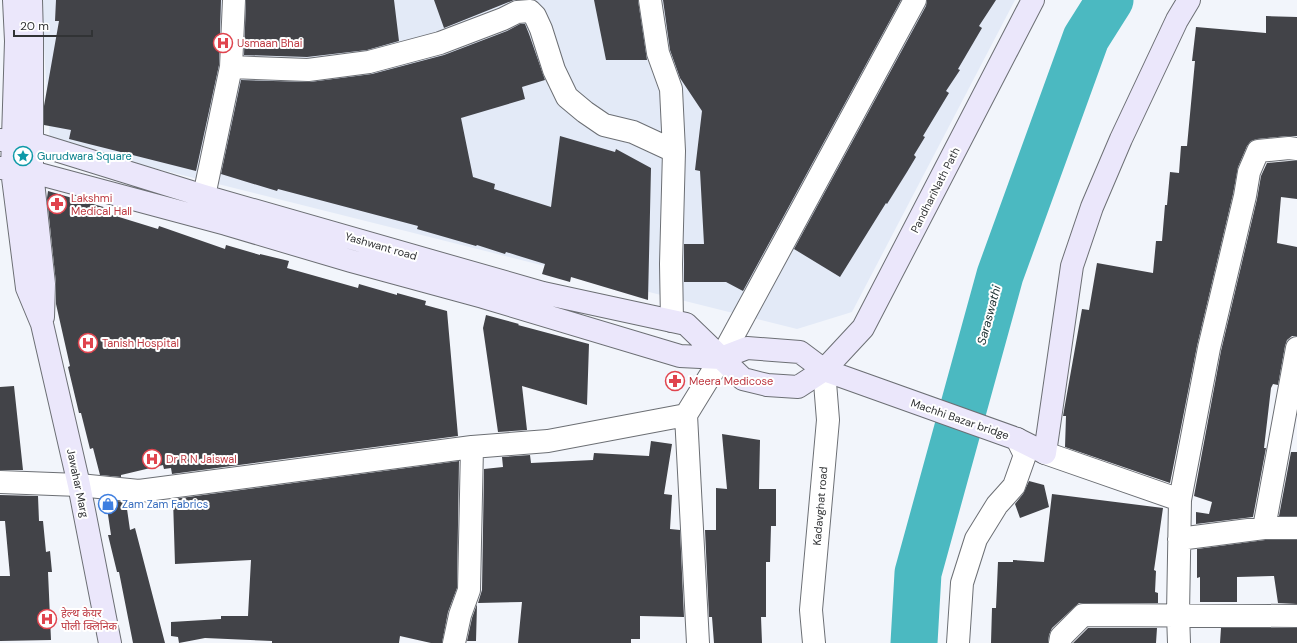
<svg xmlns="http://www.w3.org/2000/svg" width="1297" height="643" font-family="'DM Sans','Noto Sans Devanagari',sans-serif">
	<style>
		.built { fill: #e3eaf7 }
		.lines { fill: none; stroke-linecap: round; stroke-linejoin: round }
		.river { stroke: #4bb9c1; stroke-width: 47 }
		.building { fill: #424348 }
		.street-casing { stroke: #6c6f74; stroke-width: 24 }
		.secondary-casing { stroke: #6c6f74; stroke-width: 24 }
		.street { stroke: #fff; stroke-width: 22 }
		.secondary { stroke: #ebe7fb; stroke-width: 22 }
		.labels { text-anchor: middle; stroke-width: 4; stroke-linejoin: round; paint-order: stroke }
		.health-label { font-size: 11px; fill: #be3a42; stroke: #fff; text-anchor: start }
		.culture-label { font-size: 11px; fill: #0d838f; stroke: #fff; text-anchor: start }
		.street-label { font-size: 11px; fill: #313335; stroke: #fff }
		.shop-label { font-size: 11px; fill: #366cbe; stroke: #fff; text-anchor: start }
		.water-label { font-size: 12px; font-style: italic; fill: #1a2e2f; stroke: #fff }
	</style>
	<rect width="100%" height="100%" fill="#f2f5fb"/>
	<path class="built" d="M 41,0 L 1015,0 L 852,312 L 797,329 L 50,142 Z"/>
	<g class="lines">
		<path class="river" d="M 914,643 L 918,573 L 1000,275 L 1086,38 L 1110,0"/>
	</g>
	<path class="building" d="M 56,0 L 221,0 L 219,65 L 196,171 L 69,139 L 71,130 L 44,125 L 44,106 L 59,21 L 55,21 Z
		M 246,0 L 394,0 L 399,41 L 367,50 L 307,57 L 244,55 Z
		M 434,0 L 514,0 L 444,28 Z
		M 594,0 L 638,0 L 647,60 L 606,60 Z
		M 663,0 L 901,0 L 743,291 L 726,282 L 684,282 L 684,244 L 704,244 L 700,171 L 695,170 L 702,111 L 680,78 L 670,50 Z
		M 927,0 L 996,0 L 979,26 L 982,28 L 958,69 L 960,70 L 946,91 L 949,93 L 923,136 L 925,137 L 914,155 L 916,157 L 907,172 L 887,204 L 886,203 L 840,277 L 794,249 L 926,6 Z
		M 1266,16 L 1297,17 L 1297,136 L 1288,136 L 1257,139 L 1251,141 L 1247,146 L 1238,167 L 1233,194 L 1197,346 L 1170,483 L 1065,447 L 1066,416 L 1063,416 L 1082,309 L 1089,310 L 1097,263 L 1153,273 L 1156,241 L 1162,241 L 1165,205 L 1167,205 L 1170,172 L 1179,173 L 1181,146 L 1187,146 L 1195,61 L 1192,61 L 1196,27 L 1266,33 Z
		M 520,24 L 525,24 L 529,34 L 545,80 L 522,87 L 525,99 L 461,118 L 473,177 L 495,184 L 494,189 L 551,207 L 560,136 L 615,152 L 616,149 L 651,168 L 648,300 L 571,277 L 570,282 L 542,274 L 545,264 L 506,252 L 505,254 L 477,245 L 476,246 L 417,229 L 418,226 L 278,189 L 277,191 L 221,174 L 241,80 L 310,82 L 372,74 L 444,55 L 507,31 Z
		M 1289,161 L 1297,161 L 1297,199 L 1281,197 L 1277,243 L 1297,247 L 1297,336 L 1292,336 L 1287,340 L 1285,346 L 1278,385 L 1273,384 L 1271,388 L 1264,448 L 1266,448 L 1253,517 L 1196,524 L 1196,512 L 1209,514 L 1212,502 L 1194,496 L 1221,351 L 1257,199 L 1261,176 L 1267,163 Z
		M 48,191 L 107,208 L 106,213 L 158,229 L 159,226 L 225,249 L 226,245 L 260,255 L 260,254 L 289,261 L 287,268 L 358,288 L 359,284 L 397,295 L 397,293 L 426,301 L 425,305 L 447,311 L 458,436 L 172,474 L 171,468 L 164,469 L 163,465 L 121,475 L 121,477 L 100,475 L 93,448 L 90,449 L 81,413 L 79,413 L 68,367 L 70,366 L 56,304 L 56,283 L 47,198 Z
		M 486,315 L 519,324 L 518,325 L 589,344 L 587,405 L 522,386 L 527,430 L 498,432 L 483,328 Z
		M 14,386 L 23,470 L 0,470 L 0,387 Z
		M 722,434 L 760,440 L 759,489 L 776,489 L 776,526 L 771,526 L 770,562 L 766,562 L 766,617 L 761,617 L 762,643 L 714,643 L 712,617 L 709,617 L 705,530 L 716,530 L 716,488 L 727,489 Z
		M 651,441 L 672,444 L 664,494 L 672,495 L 670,529 L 680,530 L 684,617 L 640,616 L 640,639 L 631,639 L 631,643 L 518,643 L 522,602 L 478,603 L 482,590 L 484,469 L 503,467 L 502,457 L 530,455 L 531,463 L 593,460 L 594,453 L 649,456 Z
		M 1291,452 L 1297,452 L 1297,516 L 1279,516 Z
		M 459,461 L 457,588 L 448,612 L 442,643 L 431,643 L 400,636 L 399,643 L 272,643 L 272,641 L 205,638 L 179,643 L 178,637 L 171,636 L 171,622 L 221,619 L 221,616 L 248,616 L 251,560 L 175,564 L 173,499 Z
		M 1029,481 L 1044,485 L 1049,507 L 1020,518 L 1015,504 L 1023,494 Z
		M 1052,494 L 1163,508 L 1154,570 L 1156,571 L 1155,592 L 1158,593 L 1158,603 L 1079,603 L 1052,628 L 1049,635 L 1048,643 L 991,643 L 992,608 L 996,608 L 998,562 L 1013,562 L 1013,560 L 1044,562 Z
		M 0,495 L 38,496 L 39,521 L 43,521 L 46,552 L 50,551 L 52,572 L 48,572 L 51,640 L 0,641 L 0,576 L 10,576 L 5,521 L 0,521 Z
		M 107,500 L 126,502 L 130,530 L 135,528 L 165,643 L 133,643 L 119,572 L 117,572 L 108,535 L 111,535 L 107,508 L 109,507 Z
		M 1265,540 L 1297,540 L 1297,604 L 1278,603 L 1274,576 L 1237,577 L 1237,602 L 1200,602 L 1200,577 L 1197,578 L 1197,549 Z
		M 477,604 L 476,641 L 467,641 L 472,618 Z
		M 1088,628 L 1157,628 L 1156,643 L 1073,643 Z
		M 1221,628 L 1297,628 L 1297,643 L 1220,643 Z"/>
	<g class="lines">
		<defs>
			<path id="street" d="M 650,0 L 658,53 L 671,89 L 674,151 L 671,264 L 672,321
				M 231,67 L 308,70 L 369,62 L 440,43 L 503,19 L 517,12 L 530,11 L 535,16 L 541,29 L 554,70 L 567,97 L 585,112 L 604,125 L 633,132 L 674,151
				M 204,196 L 231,67 L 234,0
				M 1045,453 L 1180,500
				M 0,482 L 79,485 L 139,491 L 472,447 L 548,441 L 686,415
				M 1264,528 L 1297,348
				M 1179,539 L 1264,528 L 1297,528
				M 454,643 L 460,615 L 469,590 L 472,447
				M 698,643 L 686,415 L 721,358 L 915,0
				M 814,643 L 811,610 L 828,420 L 824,370
				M 958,643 L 962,583 L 976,539 L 997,505 L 1014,486 L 1025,455 L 1017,439
				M 1060,643 L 1061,637 L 1083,615 L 1297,616
				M 1179,643 L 1178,614 L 1180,500 L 1209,348 L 1245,196 L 1249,172 L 1258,151 L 1289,148 L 1297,149"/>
			<path id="secondary" d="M 14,0 L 16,41 L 12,170 L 27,288 L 42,324 L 79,485 L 110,643
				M 31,0 L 32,37 L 32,172 L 44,284 L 43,317
				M 0,140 L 33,143 L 204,196 L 543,293 L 686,324 L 743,379 L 767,385 L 798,387 L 824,370 L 863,328 L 1033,0
				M 0,168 L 32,172 L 226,224 L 351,261 L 483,297 L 680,356 L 721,358 L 747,348 L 800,352 L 824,370 L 1017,439 L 1045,453 L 1072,266 L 1092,207 L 1121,139 L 1177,20 L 1189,0"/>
		</defs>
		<use href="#street" class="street-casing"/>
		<use href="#secondary" class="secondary-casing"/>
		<use href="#street" class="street"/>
		<use href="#secondary" class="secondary"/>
	</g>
	<defs>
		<symbol id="hospital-ring" viewBox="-11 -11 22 22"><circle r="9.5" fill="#fff" stroke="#e0444e" stroke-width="1.5"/><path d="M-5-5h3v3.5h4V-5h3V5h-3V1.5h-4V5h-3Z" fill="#e0444e"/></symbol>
		<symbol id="sight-ring" viewBox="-11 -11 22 22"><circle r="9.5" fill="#fff" stroke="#0f9aa8" stroke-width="1.5"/><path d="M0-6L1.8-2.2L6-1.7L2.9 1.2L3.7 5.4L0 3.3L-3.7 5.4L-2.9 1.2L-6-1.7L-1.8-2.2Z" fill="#0f9aa8"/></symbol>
		<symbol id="pharmacy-ring" viewBox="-11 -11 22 22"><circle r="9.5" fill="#fff" stroke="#e0444e" stroke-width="1.5"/><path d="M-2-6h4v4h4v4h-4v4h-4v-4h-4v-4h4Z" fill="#e0444e"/></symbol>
		<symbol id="shop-ring" viewBox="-11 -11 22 22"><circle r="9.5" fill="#fff" stroke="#3f7fe0" stroke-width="1.5"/><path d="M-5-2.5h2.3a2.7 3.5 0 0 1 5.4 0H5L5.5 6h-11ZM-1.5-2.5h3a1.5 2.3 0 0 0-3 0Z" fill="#3f7fe0"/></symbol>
	</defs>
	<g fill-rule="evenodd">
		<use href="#hospital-ring" x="212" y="32" width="22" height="22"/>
		<use href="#sight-ring" x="12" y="145" width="22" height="22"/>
		<use href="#pharmacy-ring" x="46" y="193" width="22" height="22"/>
		<use href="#hospital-ring" x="77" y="332" width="22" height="22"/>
		<use href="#pharmacy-ring" x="664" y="370" width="22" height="22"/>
		<use href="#hospital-ring" x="141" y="448" width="22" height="22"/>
		<use href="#shop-ring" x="97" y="493" width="22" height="22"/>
		<use href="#hospital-ring" x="36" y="608" width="22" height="22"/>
	</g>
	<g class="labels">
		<g class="health-label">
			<text x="237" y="47">Usmaan Bhai</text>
			<text x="71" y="202">Lakshmi<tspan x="71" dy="13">Medical Hall</tspan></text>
			<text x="102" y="347">Tanish Hospital</text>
			<text x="689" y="385">Meera Medicose</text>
			<text x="166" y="463">Dr R N Jaiswal</text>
			<text x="61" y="617">हेल्थ केयर<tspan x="61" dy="13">पोली क्लिनिक</tspan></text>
		</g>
		<g class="culture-label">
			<text x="37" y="160">Gurudwara Square</text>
		</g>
		<g class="street-label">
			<text transform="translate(935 190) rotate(-63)" y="4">PandhariNath Path</text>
			<text transform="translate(381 246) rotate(16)" y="4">Yashwant road</text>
			<text transform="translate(960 419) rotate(19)" y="4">Machhi Bazar bridge</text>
			<text transform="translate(78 483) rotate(78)" y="4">Jawahar Marg</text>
			<text transform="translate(820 506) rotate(-85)" y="4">Kadavghat road</text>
		</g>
		<g class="shop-label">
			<text x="122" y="508">Zam Zam Fabrics</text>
		</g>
		<g class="water-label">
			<text transform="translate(989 315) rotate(-75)" y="4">Saraswathi</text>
		</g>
	</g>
	<path d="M14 30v6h78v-6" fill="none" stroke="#313335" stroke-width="2"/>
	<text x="20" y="30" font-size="12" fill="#313335" stroke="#ffffff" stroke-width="3" paint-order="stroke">20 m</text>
</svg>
